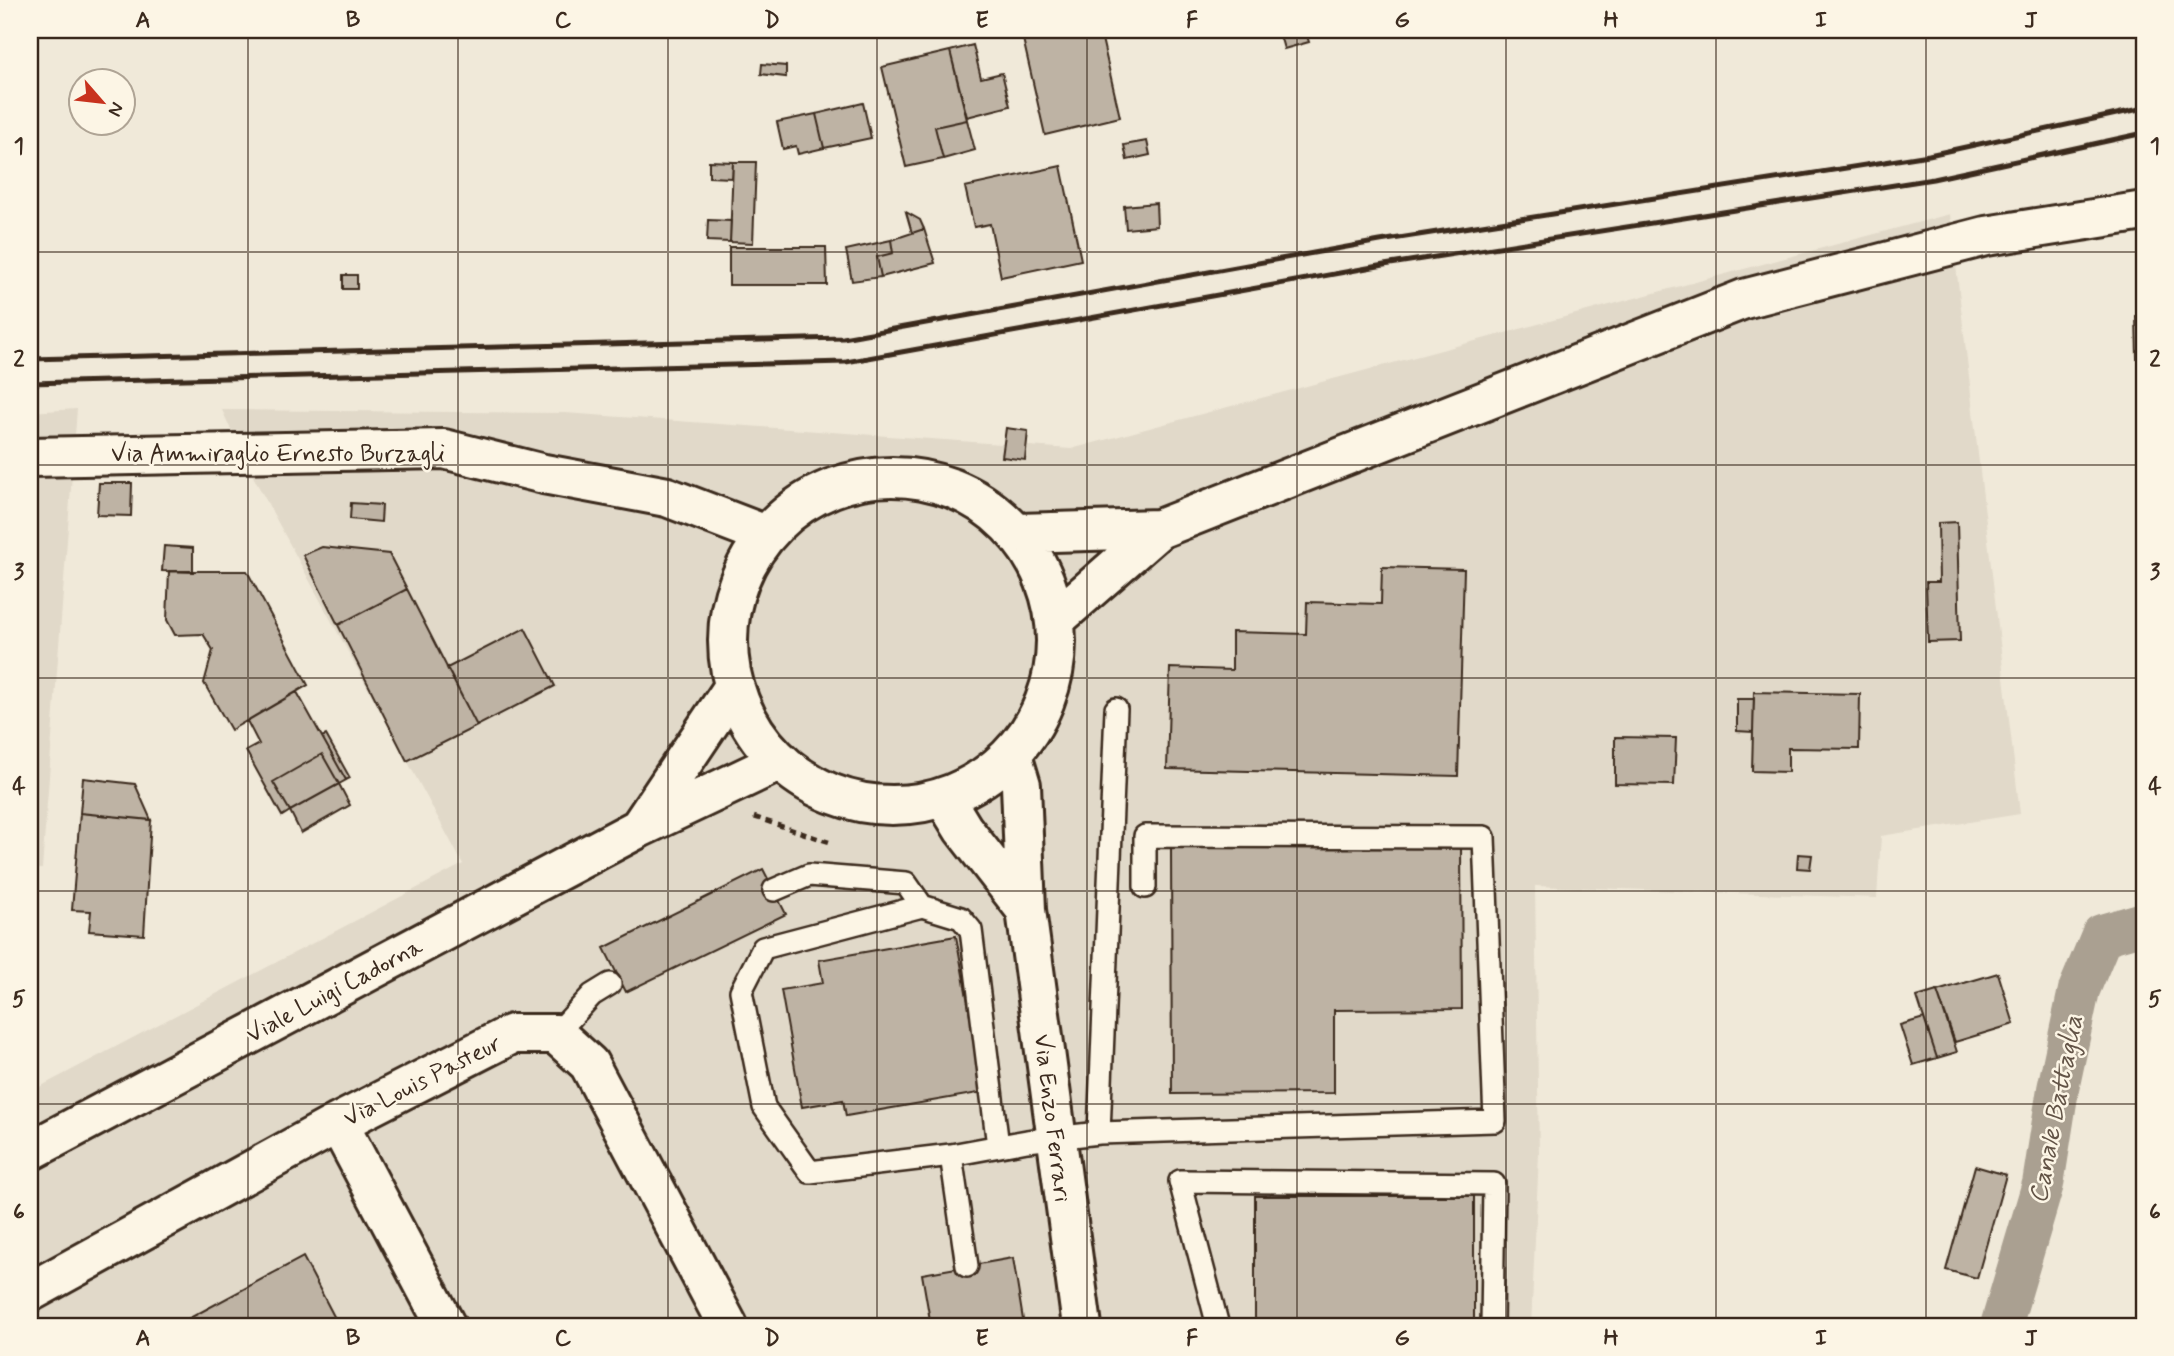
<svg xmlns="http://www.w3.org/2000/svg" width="2174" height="1356" font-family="Mynerve,sans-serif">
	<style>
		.built { fill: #e1d9c9 }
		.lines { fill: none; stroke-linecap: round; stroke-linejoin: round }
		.canal { stroke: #aaa091; stroke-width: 42 }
		.building { fill: #beb3a4; stroke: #3b2a1e; stroke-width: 2 }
		.service-casing { stroke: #3b2a1e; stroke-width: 26 }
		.minor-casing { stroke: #3b2a1e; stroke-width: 44 }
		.primary-casing { stroke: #3b2a1e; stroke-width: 44 }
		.path { stroke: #3b2a1e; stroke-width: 4.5; stroke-dasharray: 7 5; stroke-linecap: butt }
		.service { stroke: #fcf5e5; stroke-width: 21 }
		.minor { stroke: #fcf5e5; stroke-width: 38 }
		.primary { stroke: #fcf5e5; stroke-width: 38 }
		.rail { stroke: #3b2a1e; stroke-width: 5 }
		.grid { fill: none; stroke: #3b2a1e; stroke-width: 2; stroke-opacity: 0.55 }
		.labels { text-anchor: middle; stroke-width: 5; stroke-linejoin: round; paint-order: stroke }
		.street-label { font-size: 24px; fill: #3b2a1e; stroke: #fcf5e5 }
		.water-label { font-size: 26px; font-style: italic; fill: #625346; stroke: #fcf5e5 }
		.neatline { fill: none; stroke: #3b2a1e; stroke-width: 2.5 }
		.grid-label { font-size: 23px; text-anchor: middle; font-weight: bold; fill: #3b2a1e }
	</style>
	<rect width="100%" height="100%" fill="#f0e9d9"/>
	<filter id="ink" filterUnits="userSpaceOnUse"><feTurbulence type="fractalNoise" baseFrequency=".0143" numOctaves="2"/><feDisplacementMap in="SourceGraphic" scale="14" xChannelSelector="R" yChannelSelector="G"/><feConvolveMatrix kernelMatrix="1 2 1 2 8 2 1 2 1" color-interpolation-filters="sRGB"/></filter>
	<g filter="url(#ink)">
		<path class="built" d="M 1950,214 L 2020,814 L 1881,836 L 1877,898 L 1535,886 L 1539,1154 L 1531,1326 L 30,1326 L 30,1092 L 463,864 L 248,467 L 222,410 L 565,413 L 1071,449 Z
			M 77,409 L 42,869 L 30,869 L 30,412 Z"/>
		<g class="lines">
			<path class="canal" d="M 2001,1326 L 2043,1184 L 2058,1089 L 2079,990 L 2102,935 L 2144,923"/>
		</g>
		<path class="building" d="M 1021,30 L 1100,30 L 1120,117 L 1045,135 Z
			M 1305,30 L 1309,42 L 1284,49 L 1280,35 Z
			M 973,45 L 981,78 L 1002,73 L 1010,106 L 967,117 L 950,51 Z
			M 950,51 L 967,120 L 935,127 L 943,159 L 906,167 L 882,67 Z
			M 762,64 L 786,66 L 786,77 L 761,74 Z
			M 863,103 L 871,138 L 824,148 L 816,114 Z
			M 816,114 L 824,148 L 798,154 L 796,146 L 783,149 L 777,122 Z
			M 967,120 L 975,150 L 943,159 L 935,127 Z
			M 1147,141 L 1150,155 L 1127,160 L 1124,145 Z
			M 709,161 L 733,162 L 732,178 L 709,177 Z
			M 733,162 L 756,162 L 753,243 L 730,242 Z
			M 1061,166 L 1081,260 L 1001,277 L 990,224 L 974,227 L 965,187 Z
			M 1156,203 L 1157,226 L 1126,229 L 1124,206 Z
			M 906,212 L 920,220 L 924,229 L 912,233 Z
			M 708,220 L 731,221 L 730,242 L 707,241 Z
			M 924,229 L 935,263 L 881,277 L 877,257 L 893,253 L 891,240 Z
			M 891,240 L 893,253 L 877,257 L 881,277 L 852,281 L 846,250 Z
			M 729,247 L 826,247 L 827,285 L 729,285 Z
			M 343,275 L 357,275 L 357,289 L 343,289 Z
			M 2136,316 L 2144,316 L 2144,358 L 2137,358 Z
			M 1006,428 L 1028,431 L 1025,460 L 1002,457 Z
			M 99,483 L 132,483 L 131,516 L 97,515 Z
			M 351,503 L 382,505 L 381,522 L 350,519 Z
			M 1957,522 L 1960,641 L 1928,642 L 1926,582 L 1939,582 L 1938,523 Z
			M 164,546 L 193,548 L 193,572 L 162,571 Z
			M 322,547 L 389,554 L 407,589 L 338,625 L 303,555 Z
			M 1382,567 L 1464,569 L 1458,776 L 1167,769 L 1170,668 L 1232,670 L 1232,632 L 1306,634 L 1307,602 L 1381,604 Z
			M 169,571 L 247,571 L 308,685 L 231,730 L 204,683 L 213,650 L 203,634 L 175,635 L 167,620 Z
			M 407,589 L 477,726 L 407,761 L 338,625 Z
			M 525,628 L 555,686 L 477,726 L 447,668 Z
			M 297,692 L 346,780 L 339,784 L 322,754 L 273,782 L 290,811 L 282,816 L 246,751 L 259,744 L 247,721 Z
			M 1754,692 L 1860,694 L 1859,749 L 1788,748 L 1788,772 L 1752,771 Z
			M 1737,699 L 1754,699 L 1753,732 L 1737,731 Z
			M 326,735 L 350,778 L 346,780 L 322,737 Z
			M 1615,737 L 1676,738 L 1674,785 L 1615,784 Z
			M 322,754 L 339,784 L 290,811 L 273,782 Z
			M 83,778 L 135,784 L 151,820 L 80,813 Z
			M 339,784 L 350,805 L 301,833 L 290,811 Z
			M 80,813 L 151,820 L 144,935 L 89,931 L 91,911 L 72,910 Z
			M 1461,845 L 1462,1009 L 1334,1010 L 1334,1093 L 1172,1094 L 1171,848 Z
			M 1798,854 L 1812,855 L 1810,869 L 1797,868 Z
			M 763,869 L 786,914 L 626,992 L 604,948 Z
			M 956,936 L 984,1092 L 846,1116 L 843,1100 L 802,1107 L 781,990 L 823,983 L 819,960 Z
			M 1998,973 L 2014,1024 L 1955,1042 L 1937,991 Z
			M 1937,991 L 1957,1052 L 1937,1058 L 1917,997 Z
			M 1924,1018 L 1937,1058 L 1913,1065 L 1900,1025 Z
			M 1975,1166 L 2006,1175 L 1977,1278 L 1946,1270 Z
			M 1255,1196 L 1474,1196 L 1474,1326 L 1255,1326 Z
			M 303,1257 L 339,1326 L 175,1326 Z
			M 1013,1258 L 1024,1326 L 931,1326 L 922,1274 Z"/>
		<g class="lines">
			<defs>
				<path id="service" d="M 774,890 L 809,875 L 906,883 L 922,906
					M 556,1034 L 592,995 L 610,984
					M 1099,1133 L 1495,1121 L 1484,837 L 1145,836 L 1145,887
					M 951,1155 L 810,1172 L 764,1107 L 741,991 L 763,948 L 922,906 L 961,918 L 971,930 L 998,1146
					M 967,1266 L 951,1155 L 1027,1141 L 1099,1133 L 1116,709
					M 1218,1326 L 1180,1181 L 1494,1184 L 1492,1326"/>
				<path id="minor" d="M 30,457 L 444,449 L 544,474 L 667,497 L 766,535
					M 1012,755 L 1021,785 L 1026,910 L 1082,1326
					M 944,798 L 963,829 L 1026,910
					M 338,1123 L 446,1326
					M 30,1292 L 338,1123 L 512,1034 L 556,1034 L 589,1064 L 728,1326"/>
				<path id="primary" d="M728 641a164 164 0 1 1 328 0a164 164 0 1 1-328 0Z
					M 1018,533 L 1159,529
					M 1056,619 L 1159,529 L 1744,299 L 1986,236 L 2144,211
					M 639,828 L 733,688
					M 30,1151 L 639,828 L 778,762"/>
			</defs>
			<use href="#service" class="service-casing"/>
			<use href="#minor" class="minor-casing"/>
			<use href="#primary" class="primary-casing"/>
			<path class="path" d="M 754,817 L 832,843"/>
			<use href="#service" class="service"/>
			<use href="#minor" class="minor"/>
			<use href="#primary" class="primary"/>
			<path class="rail" d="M 30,359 L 843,338 L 1380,241 L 1929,155 L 2144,108
				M 30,383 L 846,362 L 1384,265 L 1933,179 L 2144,133"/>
		</g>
	</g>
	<path class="grid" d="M 248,30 L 248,1326M 458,30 L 458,1326M 668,30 L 668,1326M 877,30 L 877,1326M 1087,30 L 1087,1326M 1297,30 L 1297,1326M 1506,30 L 1506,1326M 1716,30 L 1716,1326M 1926,30 L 1926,1326M 30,252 L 2144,252M 30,465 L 2144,465M 30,678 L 2144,678M 30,891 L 2144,891M 30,1104 L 2144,1104"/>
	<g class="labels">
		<g class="street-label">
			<text x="278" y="461">Via Ammiraglio Ernesto Burzagli</text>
			<text transform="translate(334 990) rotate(-28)" y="8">Viale Luigi Cadorna</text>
			<text transform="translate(422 1080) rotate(-27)" y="8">Via Louis Pasteur</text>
			<text transform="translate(1053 1118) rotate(83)" y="8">Via Enzo Ferrari</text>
		</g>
		<g class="water-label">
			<text transform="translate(2055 1109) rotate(-79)" y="9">Canale Battaglia</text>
		</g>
	</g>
	<rect width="2174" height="1356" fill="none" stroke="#fcf5e5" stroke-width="77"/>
	<g transform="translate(102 102) rotate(118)"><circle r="33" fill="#fcf5e5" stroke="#afa495" stroke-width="2"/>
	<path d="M0-5L12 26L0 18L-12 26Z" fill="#c8321e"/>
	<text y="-10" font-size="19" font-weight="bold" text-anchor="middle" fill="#3b2a1e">N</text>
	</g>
	<rect x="38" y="38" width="2098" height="1280" class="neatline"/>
	<g class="grid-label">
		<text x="143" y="27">A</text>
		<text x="353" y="27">B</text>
		<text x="563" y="27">C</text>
		<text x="772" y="27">D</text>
		<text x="982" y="27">E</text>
		<text x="1192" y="27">F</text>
		<text x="1402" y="27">G</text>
		<text x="1611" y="27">H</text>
		<text x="1821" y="27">I</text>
		<text x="2031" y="27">J</text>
		<text x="19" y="153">1</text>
		<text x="2155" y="153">1</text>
		<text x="19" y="366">2</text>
		<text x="2155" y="366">2</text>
		<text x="19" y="579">3</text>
		<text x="2155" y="579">3</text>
		<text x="19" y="793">4</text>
		<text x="2155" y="793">4</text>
		<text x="19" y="1006">5</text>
		<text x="2155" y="1006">5</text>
		<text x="19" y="1219">6</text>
		<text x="2155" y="1219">6</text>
		<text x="143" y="1345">A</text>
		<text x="353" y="1345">B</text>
		<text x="563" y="1345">C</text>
		<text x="772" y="1345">D</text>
		<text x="982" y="1345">E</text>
		<text x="1192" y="1345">F</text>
		<text x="1402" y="1345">G</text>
		<text x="1611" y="1345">H</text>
		<text x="1821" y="1345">I</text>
		<text x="2031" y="1345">J</text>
	</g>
</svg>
